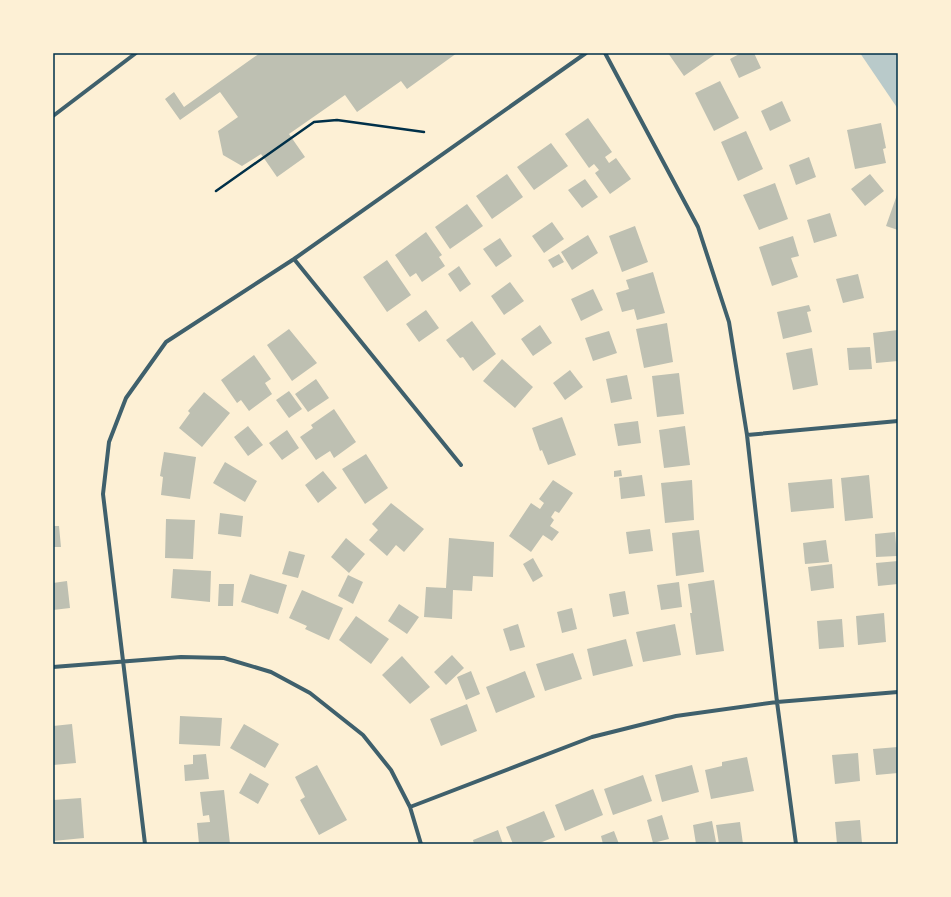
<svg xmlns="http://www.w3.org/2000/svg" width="951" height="897" font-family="'Golos Text',sans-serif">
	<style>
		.green { fill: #b9caca }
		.building { fill: #bec0b2 }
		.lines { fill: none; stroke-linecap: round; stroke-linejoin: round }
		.path { stroke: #003049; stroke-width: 2.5 }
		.minor { stroke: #3f606c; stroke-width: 4 }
		.neatline { fill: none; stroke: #003049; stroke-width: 1.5 }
	</style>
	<rect width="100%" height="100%" fill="#fdf0d5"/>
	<path class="green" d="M 860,53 L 898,53 L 898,109 Z"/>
	<path class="building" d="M 260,53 L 457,53 L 407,89 L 401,81 L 357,112 L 345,95 L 289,134 L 305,157 L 277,177 L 261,154 L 242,166 L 223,155 L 218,131 L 238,117 L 220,92 L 180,120 L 165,99 L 174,92 L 184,107 Z
		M 668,53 L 717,53 L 684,76 Z
		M 741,53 L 754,53 L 761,68 L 739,78 L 730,59 Z
		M 720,81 L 739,118 L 714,131 L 695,93 Z
		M 782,101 L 791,121 L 770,131 L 761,111 Z
		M 588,118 L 612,152 L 605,157 L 609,163 L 616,158 L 631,179 L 610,194 L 595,173 L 599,170 L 594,164 L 589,168 L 565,134 Z
		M 881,123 L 886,148 L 883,149 L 886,163 L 855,169 L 847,130 Z
		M 746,131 L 763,169 L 738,181 L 721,142 Z
		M 551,143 L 568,166 L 534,190 L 517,167 Z
		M 809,157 L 816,177 L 796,185 L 789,165 Z
		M 507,174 L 523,197 L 492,219 L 476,196 Z
		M 870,174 L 884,191 L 865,206 L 851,189 Z
		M 585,179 L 598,197 L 582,208 L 568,190 Z
		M 775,183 L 788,219 L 759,230 L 743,195 Z
		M 898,192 L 898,230 L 886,226 Z
		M 467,204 L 483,226 L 450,249 L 435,227 Z
		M 830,213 L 837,236 L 814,243 L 807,220 Z
		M 552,222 L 564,239 L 544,253 L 532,236 Z
		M 635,226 L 648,262 L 622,272 L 609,236 Z
		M 426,232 L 442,255 L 439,257 L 445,266 L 422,282 L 416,273 L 410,277 L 395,255 Z
		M 588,235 L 598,253 L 572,270 L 561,252 Z
		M 793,236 L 799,256 L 791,258 L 798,277 L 772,286 L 759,247 Z
		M 500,238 L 512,256 L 496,267 L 483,249 Z
		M 559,254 L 564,262 L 553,268 L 548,260 Z
		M 387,260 L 411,295 L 387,312 L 363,277 Z
		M 459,266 L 471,284 L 460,292 L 448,274 Z
		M 653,272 L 665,313 L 637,320 L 634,309 L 622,312 L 616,293 L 629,289 L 626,280 Z
		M 858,274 L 864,298 L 843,303 L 836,279 Z
		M 510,282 L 524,301 L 504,315 L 491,296 Z
		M 593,289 L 603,310 L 581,321 L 571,299 Z
		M 809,305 L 811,311 L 807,312 L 812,332 L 783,339 L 777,312 Z
		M 426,310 L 439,328 L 419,342 L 406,324 Z
		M 472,321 L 496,354 L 473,371 L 463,357 L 460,358 L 446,340 Z
		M 667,323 L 673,362 L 644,368 L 636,329 Z
		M 540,325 L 552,343 L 533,356 L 521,339 Z
		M 289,329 L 317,363 L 292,381 L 267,345 Z
		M 898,330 L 898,361 L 876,363 L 873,333 Z
		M 609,331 L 617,353 L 593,361 L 585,338 Z
		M 870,347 L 872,369 L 849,370 L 847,348 Z
		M 812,348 L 818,385 L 793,390 L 786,353 Z
		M 254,355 L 271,379 L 265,383 L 272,394 L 249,411 L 241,400 L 237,403 L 221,380 Z
		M 502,359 L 533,387 L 515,408 L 483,381 Z
		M 570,370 L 583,387 L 565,400 L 553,383 Z
		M 679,373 L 684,414 L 657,417 L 652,376 Z
		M 627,375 L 632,399 L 611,403 L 606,379 Z
		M 316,379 L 329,398 L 308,412 L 295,394 Z
		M 289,391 L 302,409 L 289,418 L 276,400 Z
		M 204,392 L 230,413 L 202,447 L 179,428 L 190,413 L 188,411 Z
		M 334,409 L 356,442 L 334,458 L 330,451 L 316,460 L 300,437 L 313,428 L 311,425 Z
		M 562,417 L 576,455 L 548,465 L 542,450 L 540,451 L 532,428 Z
		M 638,421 L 641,443 L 618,446 L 614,424 Z
		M 248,426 L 263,445 L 248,456 L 234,437 Z
		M 685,426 L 690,465 L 664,468 L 659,430 Z
		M 287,430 L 299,448 L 282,460 L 269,443 Z
		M 164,452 L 196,457 L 190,499 L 161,495 L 163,477 L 160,476 Z
		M 366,454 L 388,488 L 365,504 L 342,469 Z
		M 225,462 L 257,481 L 245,502 L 213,483 Z
		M 621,470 L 622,476 L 614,477 L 614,471 Z
		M 323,471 L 337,488 L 318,503 L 305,485 Z
		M 642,475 L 645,496 L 621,499 L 619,478 Z
		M 869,475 L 873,518 L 845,521 L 841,478 Z
		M 832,479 L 834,508 L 791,512 L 788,483 Z
		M 553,480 L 573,493 L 559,513 L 555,511 L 551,517 L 554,520 L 550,526 L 559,532 L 552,541 L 543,535 L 531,552 L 509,536 L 531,503 L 540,509 L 544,503 L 539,499 Z
		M 692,480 L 694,520 L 665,523 L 661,483 Z
		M 391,503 L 424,529 L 404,552 L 396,545 L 387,556 L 369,540 L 378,530 L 372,524 Z
		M 220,513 L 243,516 L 241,537 L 218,534 Z
		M 166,519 L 195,520 L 193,559 L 165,558 Z
		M 53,526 L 59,526 L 61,547 L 53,547 Z
		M 650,529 L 653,551 L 629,554 L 626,532 Z
		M 699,530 L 704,572 L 676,576 L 672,533 Z
		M 895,532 L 897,556 L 876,557 L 875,534 Z
		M 346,538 L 365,554 L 349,573 L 331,557 Z
		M 449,538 L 494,542 L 493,577 L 473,576 L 472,591 L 453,590 L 452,619 L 424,617 L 426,587 L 446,588 Z
		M 826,540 L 829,562 L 805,564 L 803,543 Z
		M 289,551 L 305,555 L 298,578 L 282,574 Z
		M 533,558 L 543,576 L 533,582 L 523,564 Z
		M 898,561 L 898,584 L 878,586 L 876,563 Z
		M 832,564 L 834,588 L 811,591 L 808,567 Z
		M 173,569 L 211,571 L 210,602 L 171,598 Z
		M 250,574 L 287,585 L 278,614 L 241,602 Z
		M 348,575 L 363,582 L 353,604 L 338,596 Z
		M 714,580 L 724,651 L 696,655 L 690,613 L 692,613 L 688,584 Z
		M 67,581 L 70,608 L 53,610 L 53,583 Z
		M 679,582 L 682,607 L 661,610 L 657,585 Z
		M 219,584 L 234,584 L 233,606 L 218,606 Z
		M 302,590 L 343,608 L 329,640 L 305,629 L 307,626 L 289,618 Z
		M 625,591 L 629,614 L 613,617 L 609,594 Z
		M 399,604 L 419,617 L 407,634 L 388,621 Z
		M 572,608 L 577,629 L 562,633 L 557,612 Z
		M 884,613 L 886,642 L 858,645 L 856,616 Z
		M 356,616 L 389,639 L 371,664 L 339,640 Z
		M 842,619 L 844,647 L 819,649 L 817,621 Z
		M 518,624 L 525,647 L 510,651 L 503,629 Z
		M 675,624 L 681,655 L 643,662 L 636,632 Z
		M 626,639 L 633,666 L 593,676 L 587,649 Z
		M 573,653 L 582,679 L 545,691 L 536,664 Z
		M 452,655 L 464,668 L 446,685 L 434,672 Z
		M 402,656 L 430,687 L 410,704 L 382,675 Z
		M 471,671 L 480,694 L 466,700 L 457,677 Z
		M 525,671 L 535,697 L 496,713 L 486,687 Z
		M 467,704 L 477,731 L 441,746 L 430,719 Z
		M 180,716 L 222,718 L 220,746 L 179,744 Z
		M 72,724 L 76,763 L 53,765 L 53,726 Z
		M 244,724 L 279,744 L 265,768 L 230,748 Z
		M 898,747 L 898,773 L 876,775 L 873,749 Z
		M 858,753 L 860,781 L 835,784 L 832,755 Z
		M 206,754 L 209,779 L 185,781 L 184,765 L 193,764 L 193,755 Z
		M 747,757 L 754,791 L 711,799 L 705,770 L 722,766 L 722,762 Z
		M 317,765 L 347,820 L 319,835 L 300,800 L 305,797 L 295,777 Z
		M 692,765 L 699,792 L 662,802 L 655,775 Z
		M 250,773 L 269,784 L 258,804 L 239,793 Z
		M 643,775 L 652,801 L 613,815 L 604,789 Z
		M 593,789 L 603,815 L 565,831 L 555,805 Z
		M 224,790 L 230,844 L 199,844 L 197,823 L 210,822 L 209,815 L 203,816 L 200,792 Z
		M 81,798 L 84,838 L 53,841 L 53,800 Z
		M 544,811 L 555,837 L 537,844 L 513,844 L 506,827 Z
		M 662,815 L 669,839 L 653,843 L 647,820 Z
		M 860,820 L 862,843 L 837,844 L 835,822 Z
		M 712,821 L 716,842 L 696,844 L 693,825 Z
		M 740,822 L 743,844 L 719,844 L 716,825 Z
		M 498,830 L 503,844 L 474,844 L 473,840 Z
		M 614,831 L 619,844 L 603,844 L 601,836 Z"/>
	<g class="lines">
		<path class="path" d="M 216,191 L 314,122 L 337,120 L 424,132"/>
		<path class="minor" d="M 605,53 L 698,227 L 729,322 L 747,435 L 777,702 L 796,844
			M 53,116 L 136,53
			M 294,259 L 461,465
			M 747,435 L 898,421
			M 53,667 L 181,657 L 224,658 L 271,672 L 310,693 L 363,735 L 391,770 L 410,807 L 421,844
			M 410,807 L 592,737 L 676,716 L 777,702 L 898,692
			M 145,844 L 103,494 L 109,442 L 126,398 L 166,342 L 294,259 L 586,53"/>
	</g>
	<rect width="951" height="897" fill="none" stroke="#fdf0d5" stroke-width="108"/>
	<rect x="54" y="54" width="843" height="789" class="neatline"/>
</svg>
